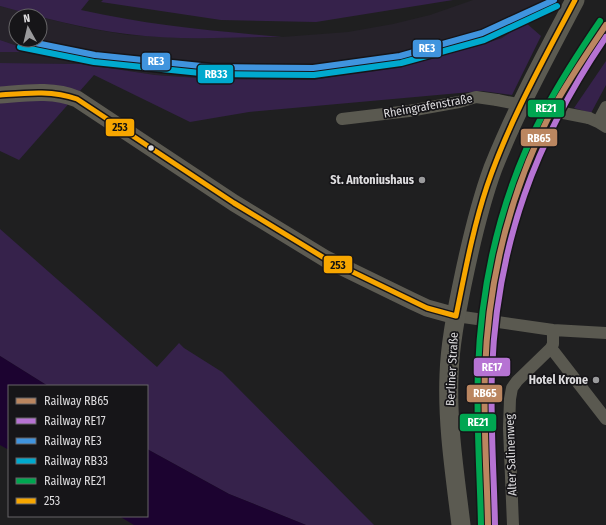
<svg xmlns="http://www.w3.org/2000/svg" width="606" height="525" font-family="'Fira Sans Condensed',sans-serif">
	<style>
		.built { fill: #26222a }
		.green { fill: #36224b }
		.water { fill: #1c0330 }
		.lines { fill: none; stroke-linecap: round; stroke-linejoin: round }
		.minor { stroke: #5a5950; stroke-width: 12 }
		.secondary { stroke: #5d5b52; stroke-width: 17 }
		.primary { stroke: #5b5a51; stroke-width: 19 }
		.minor-bridge { stroke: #5a5950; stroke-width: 12 }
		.bus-1-casing { stroke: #161518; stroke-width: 8 }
		.bus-1 { stroke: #f7a600; stroke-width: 5 }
		.rail-1-casing { stroke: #161518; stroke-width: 9 }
		.rail-2-casing { stroke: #161518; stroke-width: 9 }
		.rail-3-casing { stroke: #161518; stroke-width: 9 }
		.rail-4-casing { stroke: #161518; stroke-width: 9 }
		.rail-5-casing { stroke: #161518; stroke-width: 9 }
		.rail-1 { stroke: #bb8660; stroke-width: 6 }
		.rail-2 { stroke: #b673d3; stroke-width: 6 }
		.rail-3 { stroke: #4094de; stroke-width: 6 }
		.rail-4 { stroke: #00a9ce; stroke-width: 6 }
		.rail-5 { stroke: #00a651; stroke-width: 6 }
		.bus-dot { fill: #dddcde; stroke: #161518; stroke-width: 1.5 }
		.poi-dot { fill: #9a9a9c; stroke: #161518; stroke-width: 1.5 }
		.labels { text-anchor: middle; stroke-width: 3.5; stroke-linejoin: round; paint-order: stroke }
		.street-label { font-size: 12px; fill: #dddcde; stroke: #161518 }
		.poi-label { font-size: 12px; font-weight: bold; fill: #dddcde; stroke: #161518; text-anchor: end }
		.line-badge { stroke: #161518; stroke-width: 1.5 }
		.badge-label { font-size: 11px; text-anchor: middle; font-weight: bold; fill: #fff }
		.pale-badge-label { font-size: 11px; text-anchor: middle; font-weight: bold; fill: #111 }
	</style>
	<rect width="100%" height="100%" fill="#1f1f20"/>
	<path class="built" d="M 473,0 L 548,0 L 525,22 L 502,38 L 474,47 L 402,65 L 313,80 L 213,79 L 155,75 L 82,64 L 0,63 L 0,52 L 33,52 L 0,40 L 0,6 L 38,16 L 16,16 L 16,40 L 40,40 L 40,17 L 86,28 L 128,35 L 188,38 L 282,37 L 348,32 L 393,24 L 430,15 Z"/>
	<path class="green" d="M 0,0 L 89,0 L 81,10 C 147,25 215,31 282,37 C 231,37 178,41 127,34 C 83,29 42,17 0,6 Z
		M 103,0 L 453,0 L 316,22 L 221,20 L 101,2 Z
		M 525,22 L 541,36 L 512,95 L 482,91 L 249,112 L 190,122 L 94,75 L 19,160 L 0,151 L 0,63 L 82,64 L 155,75 L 213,79 L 313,80 L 402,65 L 474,47 L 502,38 Z
		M 0,40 L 35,52 L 0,52 Z
		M 606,61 L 606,85 L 591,113 L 574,108 Z
		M 0,229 L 157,367 L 179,343 L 184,348 L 222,372 L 374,525 L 306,525 L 229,494 L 147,449 L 147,386 L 48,386 L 0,356 Z"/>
	<path class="water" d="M 0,356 L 48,386 L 9,386 L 9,450 L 0,445 Z
		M 147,449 L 229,494 L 306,525 L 134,525 L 119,516 L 147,516 Z"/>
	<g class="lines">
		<path class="minor" d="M 589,118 L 598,122 L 606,127
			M 342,119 L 409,111 L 459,102 L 476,97 L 497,100
			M 598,122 L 606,107
			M 456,316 L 553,330 L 606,333
			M 551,348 L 606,419
			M 513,525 L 509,428 L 510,399 L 512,388 L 517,381 L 551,348 L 553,344 L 553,330"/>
		<path class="secondary" d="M 0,95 C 26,93 53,89 77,99 L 234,203 L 326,259 L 412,301 L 427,308 L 456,316"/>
		<path class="primary" d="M 461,525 C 455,475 447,425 449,375 C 450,344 456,315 462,285 C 470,246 479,206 493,168 C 516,110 546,55 575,0"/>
		<path class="minor-bridge" d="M 497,100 L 589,118"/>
		<defs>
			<path id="bus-1" d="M 0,95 C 26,93 52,90 77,99 L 234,203 L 326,259 L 427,308 L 456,316
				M 456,316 C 465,272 473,228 487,186 C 509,121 543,61 575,0"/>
		</defs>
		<use href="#bus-1" class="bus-1-casing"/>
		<use href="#bus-1" class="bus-1"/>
		<defs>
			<path id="rail-1" d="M 488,525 C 487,474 483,422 485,371 C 488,281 510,192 551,112 C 567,82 587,53 606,25"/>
			<path id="rail-2" d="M 495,525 C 494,473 490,422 492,370 C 497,244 535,141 606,37"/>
			<path id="rail-3" d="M 21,40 L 95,55 L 211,67 L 313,68 L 400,56 L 482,33 L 554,0"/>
			<path id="rail-4" d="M 20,47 L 94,62 L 210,74 L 314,75 L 401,63 L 484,40 L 557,6"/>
			<path id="rail-5" d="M 481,525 C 480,474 476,422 478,370 C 481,279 503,189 546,108 C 562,78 581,49 600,21"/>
		</defs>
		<use href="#rail-1" class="rail-1-casing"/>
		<use href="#rail-2" class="rail-2-casing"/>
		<use href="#rail-3" class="rail-3-casing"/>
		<use href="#rail-4" class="rail-4-casing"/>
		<use href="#rail-5" class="rail-5-casing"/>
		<use href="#rail-1" class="rail-1"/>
		<use href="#rail-2" class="rail-2"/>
		<use href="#rail-3" class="rail-3"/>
		<use href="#rail-4" class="rail-4"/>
		<use href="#rail-5" class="rail-5"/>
	</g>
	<circle class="bus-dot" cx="151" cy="148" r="3.5"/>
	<g class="poi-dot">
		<circle cx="422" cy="180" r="4"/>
		<circle cx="596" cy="380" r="4"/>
	</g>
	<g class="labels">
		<g class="street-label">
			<text transform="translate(428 106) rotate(-10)" y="4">Rheingrafenstraße</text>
			<text transform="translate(452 369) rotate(-87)" y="4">Berliner Straße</text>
			<text transform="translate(511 455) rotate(-92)" y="4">Alter Salinenweg</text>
		</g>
		<g class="poi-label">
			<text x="414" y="184">St. Antoniushaus</text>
			<text x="588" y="384">Hotel Krone</text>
		</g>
	</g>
	<g class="line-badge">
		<rect x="412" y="39" width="30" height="19" rx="4" fill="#4094de"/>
		<rect x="141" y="52" width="30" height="19" rx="4" fill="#4094de"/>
		<rect x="197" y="64" width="37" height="20" rx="4" fill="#00a9ce"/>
		<rect x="527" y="99" width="38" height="19" rx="4" fill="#00a651"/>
		<rect x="105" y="118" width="30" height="19" rx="4" fill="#f7a600"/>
		<rect x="520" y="128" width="38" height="19" rx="4" fill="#bb8660"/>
		<rect x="323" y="255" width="30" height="19" rx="4" fill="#f7a600"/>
		<rect x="473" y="357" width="38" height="20" rx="4" fill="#b673d3"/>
		<rect x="466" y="384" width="37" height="19" rx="4" fill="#bb8660"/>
		<rect x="459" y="413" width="38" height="19" rx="4" fill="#00a651"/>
	</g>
	<g class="badge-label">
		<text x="427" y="52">RE3</text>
		<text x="156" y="65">RE3</text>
		<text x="216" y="78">RB33</text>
		<text x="546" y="112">RE21</text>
		<text x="539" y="142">RB65</text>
		<text x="492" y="371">RE17</text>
		<text x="485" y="397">RB65</text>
		<text x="478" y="426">RE21</text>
	</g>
	<g class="pale-badge-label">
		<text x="120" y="131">253</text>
		<text x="338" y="269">253</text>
	</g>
	<rect x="8" y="385" width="140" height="132" fill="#161518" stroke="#666567"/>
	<rect x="16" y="398" width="20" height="6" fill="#bb8660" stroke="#666567"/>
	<text x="44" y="405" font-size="12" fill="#dddcde">Railway RB65</text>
	<rect x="16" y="418" width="20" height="6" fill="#b673d3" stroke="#666567"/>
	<text x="44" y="425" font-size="12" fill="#dddcde">Railway RE17</text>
	<rect x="16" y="438" width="20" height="6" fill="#4094de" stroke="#666567"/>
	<text x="44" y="445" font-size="12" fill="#dddcde">Railway RE3</text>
	<rect x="16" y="458" width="20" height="6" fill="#00a9ce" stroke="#666567"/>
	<text x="44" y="465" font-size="12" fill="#dddcde">Railway RB33</text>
	<rect x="16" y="478" width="20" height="6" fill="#00a651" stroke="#666567"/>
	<text x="44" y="485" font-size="12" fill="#dddcde">Railway RE21</text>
	<rect x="16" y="498" width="20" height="6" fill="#f7a600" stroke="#666567"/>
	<text x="44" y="505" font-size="12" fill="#dddcde">253</text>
	<g transform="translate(28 28) rotate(352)"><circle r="19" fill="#161518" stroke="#666567"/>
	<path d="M0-3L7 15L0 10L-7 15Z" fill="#9a9a9c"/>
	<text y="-6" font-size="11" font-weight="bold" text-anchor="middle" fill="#dddcde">N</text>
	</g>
</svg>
